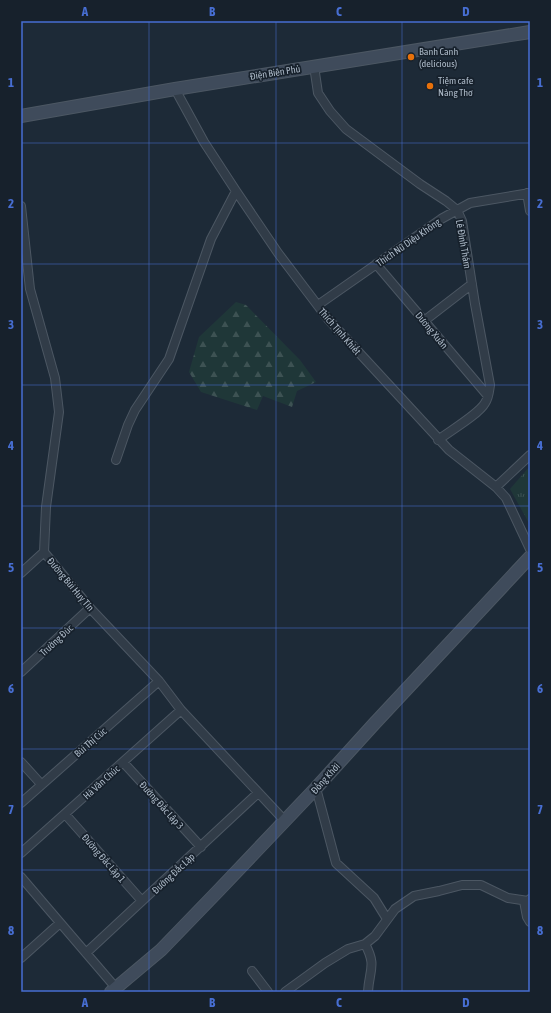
<svg xmlns="http://www.w3.org/2000/svg" width="551" height="1013" font-family="'Asap Condensed',sans-serif">
	<style>
		.grass { fill: url(#grass-tufts) }
		.forest { fill: url(#forest-firs) }
		.lines { fill: none; stroke-linecap: round; stroke-linejoin: round }
		.street-casing { stroke: #4c5763; stroke-width: 10 }
		.secondary-casing { stroke: #4c5763; stroke-width: 14 }
		.street { stroke: #313c48; stroke-width: 8 }
		.secondary { stroke: #3f4b5b; stroke-width: 12 }
		.grid { fill: none; stroke: #476ed2; stroke-width: 1; stroke-opacity: 0.55 }
		.food-dot { fill: #e8710a; stroke: #17212c; stroke-width: 1.5 }
		.labels { text-anchor: middle; stroke-width: 3.5; stroke-linejoin: round; paint-order: stroke }
		.poi-label { font-size: 10px; fill: #aab7c5; stroke: #17212c; text-anchor: start }
		.street-label { font-size: 10px; fill: #aab7c5; stroke: #17212c }
		.neatline { fill: none; stroke: #476ed2; stroke-width: 1.5 }
		.grid-label { font-size: 13px; text-anchor: middle; font-weight: bold; fill: #476ed2 }
	</style>
	<defs>
		<pattern id="grass-tufts" width="24" height="20" patternUnits="userSpaceOnUse"><rect width="24" height="20" fill="#1f3738"/><path d="M3 7l-1-3M5 7V3M7 7l1-3M15 17l-1-3M17 17v-4M19 17l1-3" fill="none" stroke="#3d5253"/></pattern>
		<pattern id="forest-firs" width="22" height="20" patternUnits="userSpaceOnUse"><rect width="22" height="20" fill="#1f3738"/><path d="M5 1l3.5 6h-7zM16 11l3.5 6h-7z" fill="#3d5253"/></pattern>
	</defs>
	<rect width="100%" height="100%" fill="#1d2a37"/>
	<path class="grass" d="M 530,466 L 530,525 L 510,489 Z"/>
	<path class="forest" d="M 236,302 L 246,305 L 300,360 L 316,382 L 297,391 L 292,407 L 263,396 L 257,410 L 201,392 L 189,372 L 199,337 Z"/>
	<g class="lines">
		<defs>
			<path id="street" d="M 314,66 L 318,93 L 330,111 L 346,129 L 420,184 L 446,201 L 457,210 L 462,221 L 475,304 L 490,385 C 489,391 489,397 485,403 C 479,414 450,431 438,440
				M 175,89 L 204,142 L 236,191 L 278,253 L 328,319 L 449,450 L 496,487 L 506,498 L 530,549
				M 527,193 L 530,211
				M 21,206 L 30,289 L 55,378 L 59,412 L 46,507 L 44,552 L 90,608 L 159,681 L 181,710 L 285,821
				M 376,264 L 488,396
				M 318,305 L 441,219 L 470,203 L 530,193
				M 424,321 L 472,284
				M 116,460 L 128,425 L 135,410 L 169,359 L 211,239 L 236,191
				M 496,487 L 530,455
				M 21,573 L 44,552
				M 21,672 L 90,608
				M 21,762 L 41,784
				M 123,762 L 201,847
				M 316,788 L 336,863 L 374,898 L 387,919
				M 21,803 L 159,681
				M 65,814 L 142,901
				M 21,853 L 181,710
				M 21,877 L 116,988
				M 524,901 L 527,917 L 530,922
				M 365,944 C 377,966 369,970 368,992
				M 86,953 L 258,793
				M 21,958 L 60,923
				M 252,971 L 268,992
				M 285,992 L 325,963 L 348,949 L 365,944 L 375,936 L 395,909 L 414,896 L 439,891 L 462,885 L 481,885 L 508,898 L 528,901 L 530,899"/>
			<path id="secondary" d="M 21,116 L 175,89 L 530,32
				M 111,992 L 161,950 L 219,890 L 316,788 L 374,724 L 530,557"/>
		</defs>
		<use href="#street" class="street-casing"/>
		<use href="#secondary" class="secondary-casing"/>
		<use href="#street" class="street"/>
		<use href="#secondary" class="secondary"/>
	</g>
	<path class="grid" d="M 149,21 L 149,992M 276,21 L 276,992M 402,21 L 402,992M 21,143 L 530,143M 21,264 L 530,264M 21,385 L 530,385M 21,506 L 530,506M 21,628 L 530,628M 21,749 L 530,749M 21,870 L 530,870"/>
	<g class="food-dot">
		<circle cx="411" cy="57" r="4"/>
		<circle cx="430" cy="86" r="4"/>
	</g>
	<g class="labels">
		<g class="poi-label">
			<text x="419" y="55">Banh Canh<tspan x="419" dy="12">(delicious)</tspan></text>
			<text x="438" y="84">Tiệm cafe<tspan x="438" dy="12">Nàng Thơ</tspan></text>
		</g>
		<g class="street-label">
			<text transform="translate(275 72) rotate(-9)" y="4">Điện Biên Phủ</text>
			<text transform="translate(408 242) rotate(-35)" y="4">Thích Nữ Diệu Không</text>
			<text transform="translate(464 244) rotate(80)" y="4">Lê Đình Thám</text>
			<text transform="translate(432 330) rotate(50)" y="4">Dương Xuân</text>
			<text transform="translate(340 331) rotate(49)" y="4">Thích Tịnh Khiết</text>
			<text transform="translate(71 584) rotate(50)" y="4">Đường Bùi Huy Tín</text>
			<text transform="translate(56 640) rotate(-43)" y="4">Trường Đúc</text>
			<text transform="translate(90 742) rotate(-41)" y="4">Bùi Thị Cúc</text>
			<text transform="translate(325 778) rotate(-48)" y="4">Đồng Khởi</text>
			<text transform="translate(101 782) rotate(-42)" y="4">Hà Văn Chúc</text>
			<text transform="translate(162 805) rotate(48)" y="4">Đường Đắc Lập 3</text>
			<text transform="translate(104 858) rotate(49)" y="4">Đường Đắc Lập 1</text>
			<text transform="translate(173 873) rotate(-43)" y="4">Đường Đắc Lập</text>
		</g>
	</g>
	<rect width="551" height="1013" fill="none" stroke="#17212c" stroke-width="44"/>
	<rect x="22" y="22" width="507" height="969" class="neatline"/>
	<g class="grid-label">
		<text x="85" y="16">A</text>
		<text x="212" y="16">B</text>
		<text x="339" y="16">C</text>
		<text x="466" y="16">D</text>
		<text x="11" y="87">1</text>
		<text x="540" y="87">1</text>
		<text x="11" y="208">2</text>
		<text x="540" y="208">2</text>
		<text x="11" y="329">3</text>
		<text x="540" y="329">3</text>
		<text x="11" y="450">4</text>
		<text x="540" y="450">4</text>
		<text x="11" y="572">5</text>
		<text x="540" y="572">5</text>
		<text x="11" y="693">6</text>
		<text x="540" y="693">6</text>
		<text x="11" y="814">7</text>
		<text x="540" y="814">7</text>
		<text x="11" y="935">8</text>
		<text x="540" y="935">8</text>
		<text x="85" y="1007">A</text>
		<text x="212" y="1007">B</text>
		<text x="339" y="1007">C</text>
		<text x="466" y="1007">D</text>
	</g>
</svg>
